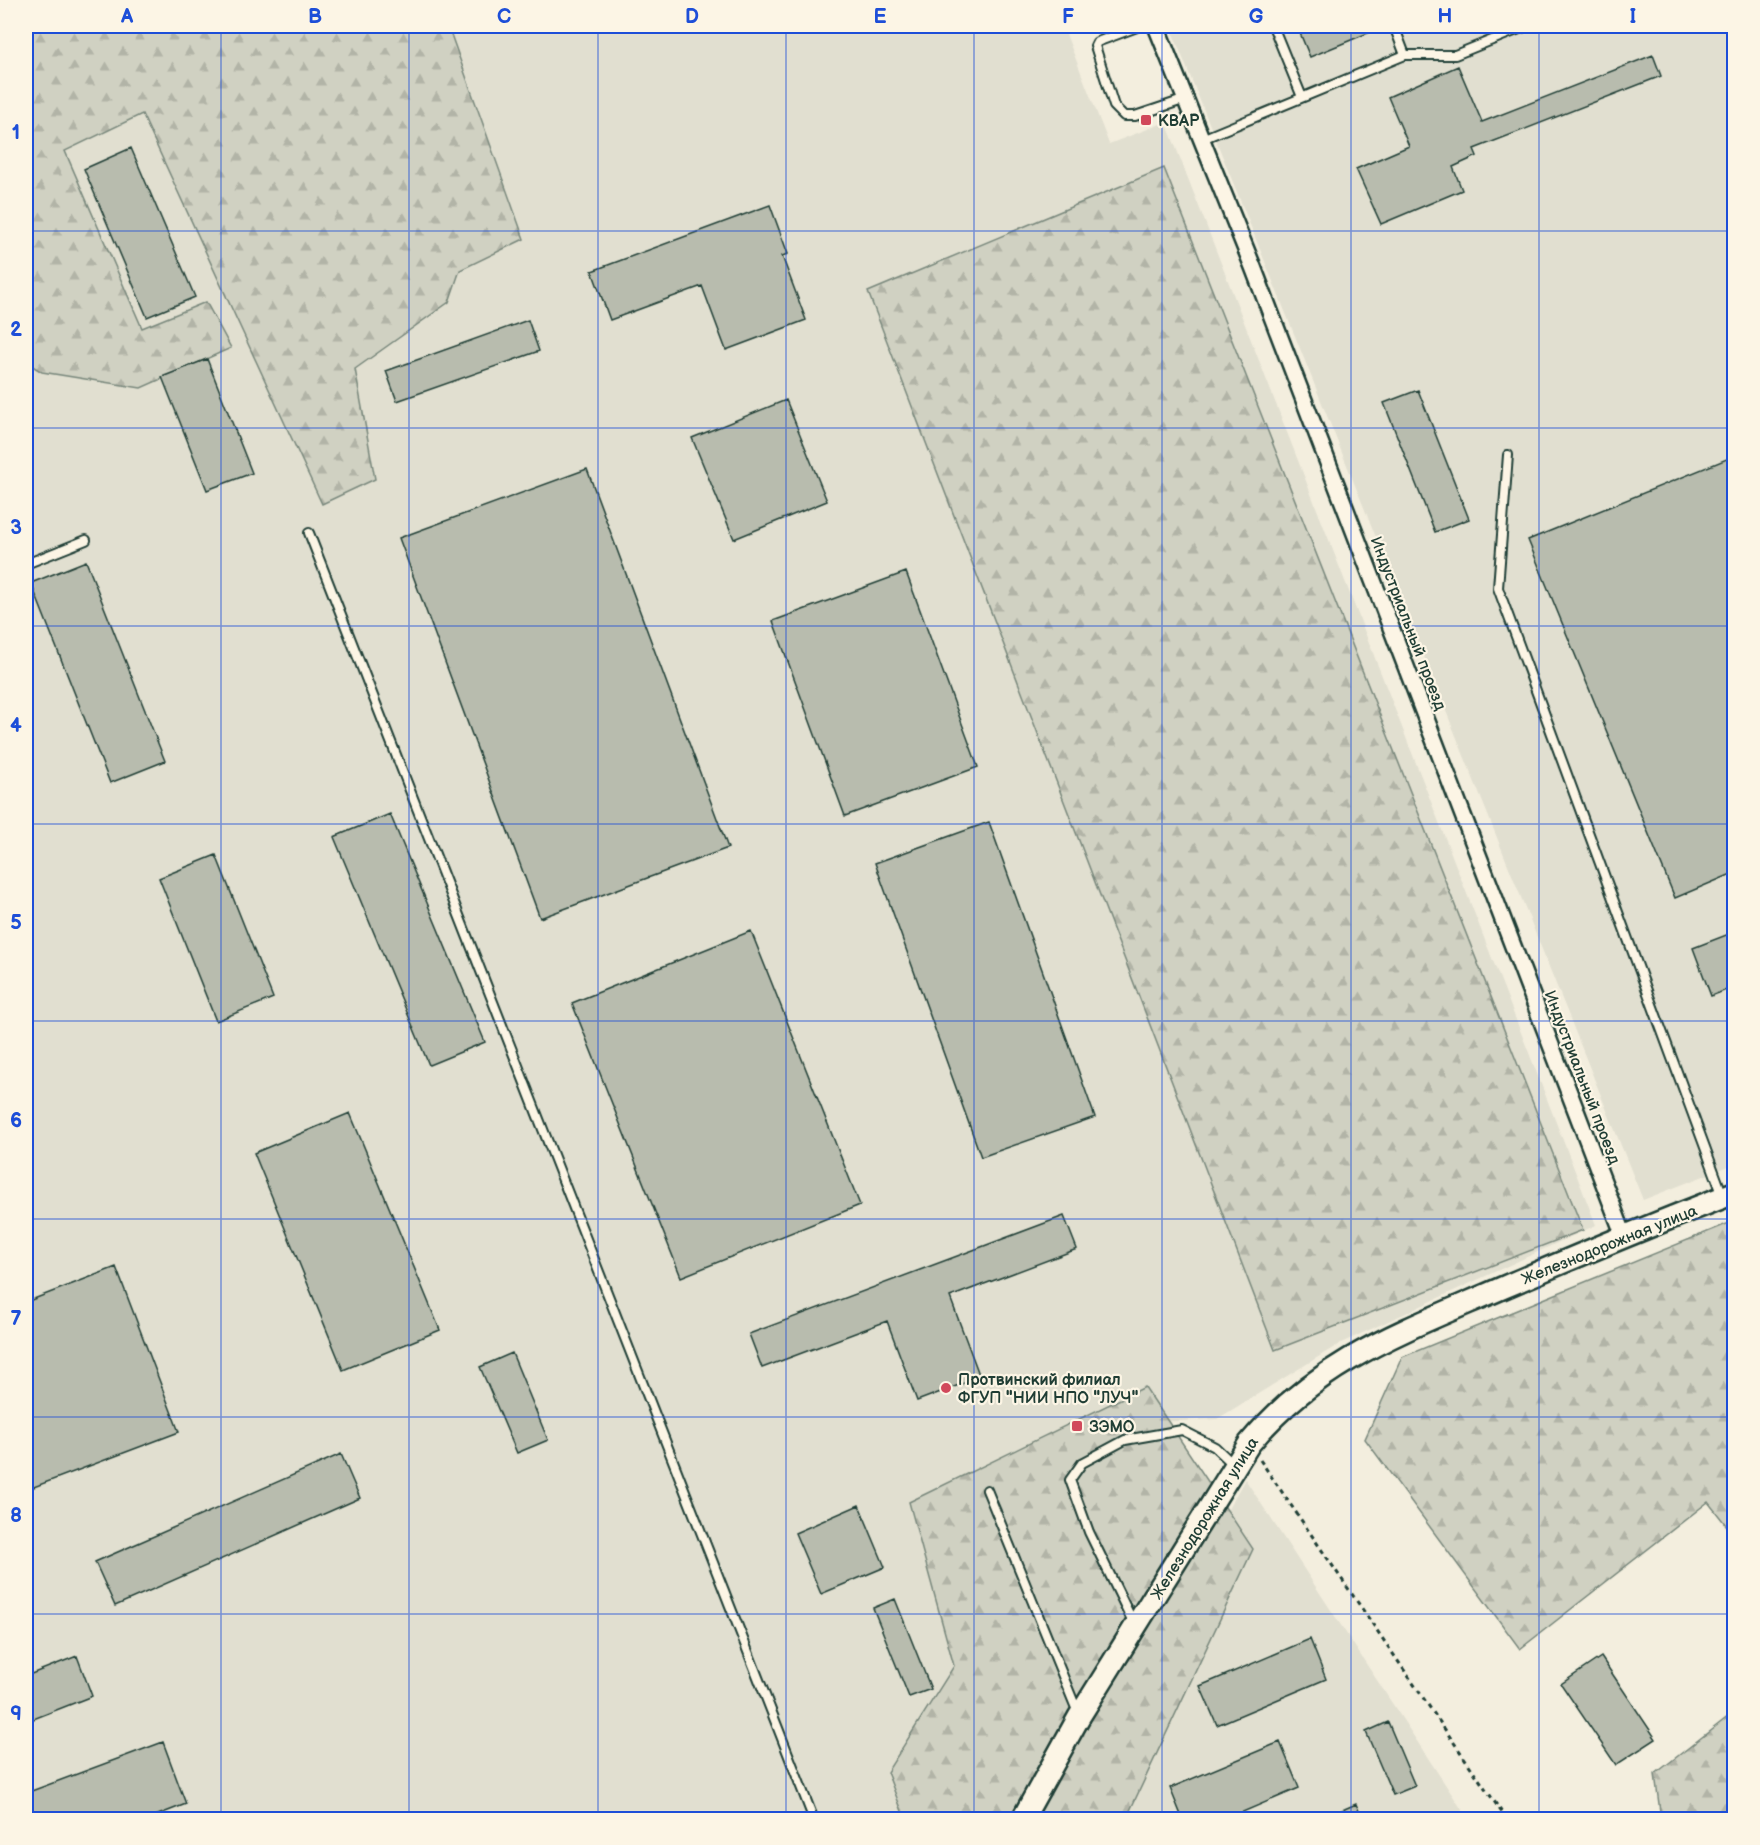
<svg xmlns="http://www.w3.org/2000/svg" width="1760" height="1845" font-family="'Balsamiq Sans',sans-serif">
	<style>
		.built { fill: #e1dfd0 }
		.forest { fill: url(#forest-firs); stroke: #78877b; stroke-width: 1.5 }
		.building { fill: #b8bcae; stroke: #1f3d34; stroke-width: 1.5 }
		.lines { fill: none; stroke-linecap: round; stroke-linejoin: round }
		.lane-casing { stroke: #1f3d34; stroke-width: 12 }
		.street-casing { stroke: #1f3d34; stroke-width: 20 }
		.secondary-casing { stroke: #1f3d34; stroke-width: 26 }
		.path { stroke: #1f3d34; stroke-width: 3; stroke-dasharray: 4.5 4.5; stroke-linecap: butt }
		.lane { stroke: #fcf5e5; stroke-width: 8 }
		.street { stroke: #fcf5e5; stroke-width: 15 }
		.secondary { stroke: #fcf5e5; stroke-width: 21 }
		.grid { fill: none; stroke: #1d4ed8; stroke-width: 1.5; stroke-opacity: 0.55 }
		.poi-dot { fill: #d1495b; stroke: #fcf5e5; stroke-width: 2 }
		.labels { text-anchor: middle; stroke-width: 4.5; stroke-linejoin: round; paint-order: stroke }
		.poi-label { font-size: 16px; font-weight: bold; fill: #1f3d34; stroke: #fcf5e5; text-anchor: start }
		.street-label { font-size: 16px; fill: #1f3d34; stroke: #fcf5e5 }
		.neatline { fill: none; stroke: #1d4ed8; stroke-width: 2 }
		.grid-label { font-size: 20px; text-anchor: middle; font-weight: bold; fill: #1d4ed8 }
	</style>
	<defs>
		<pattern id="forest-firs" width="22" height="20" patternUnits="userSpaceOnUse" patternTransform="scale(1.5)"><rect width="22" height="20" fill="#d0d1c2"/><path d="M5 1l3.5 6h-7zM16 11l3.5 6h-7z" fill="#b2b4a7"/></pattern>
	</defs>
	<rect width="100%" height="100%" fill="#f3eede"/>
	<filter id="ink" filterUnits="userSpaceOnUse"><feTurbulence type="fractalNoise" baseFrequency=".0167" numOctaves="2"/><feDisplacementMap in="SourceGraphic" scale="12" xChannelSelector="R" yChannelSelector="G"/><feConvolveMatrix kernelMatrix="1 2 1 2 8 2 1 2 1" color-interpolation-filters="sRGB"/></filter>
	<g filter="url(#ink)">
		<path class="built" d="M 26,26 L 1072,26 L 1064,29 L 1109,144 L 1166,122 L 1596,1225 L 1341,1343 L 1217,1419 L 1157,1422 L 994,1819 L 26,1820 Z
			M 1170,26 L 1734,26 L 1734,1164 L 1643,1200 Z
			M 1245,1479 L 1468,1819 L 1052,1820 Z"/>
		<path class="forest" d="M 26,26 L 448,26 L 524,239 L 460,270 L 449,302 L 355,369 L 375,479 L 322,504 L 142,114 L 65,151 L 142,328 L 206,302 L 231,348 L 141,388 L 42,372 L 26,362 Z
			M 1164,168 L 1583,1230 L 1275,1350 L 868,292 Z
			M 1734,1221 L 1734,1535 L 1708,1502 L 1520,1649 L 1365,1439 L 1402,1357 Z
			M 1145,1387 L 1253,1549 L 1126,1819 L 905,1819 L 887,1772 L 954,1666 L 909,1502 Z
			M 1734,1712 L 1734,1819 L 1661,1819 L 1655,1774 Z"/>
		<path class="building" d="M 1297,26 L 1385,26 L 1310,57 Z
			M 1653,55 L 1661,76 L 1474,149 L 1477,156 L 1453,167 L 1462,190 L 1381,224 L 1356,169 L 1409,146 L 1388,97 L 1458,66 L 1482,122 Z
			M 131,148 L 195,297 L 147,317 L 84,169 Z
			M 770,205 L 788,254 L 782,256 L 806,320 L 726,350 L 702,286 L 610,320 L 592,271 Z
			M 528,320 L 539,351 L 397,401 L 386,371 Z
			M 207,359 L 252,473 L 207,490 L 162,377 Z
			M 1418,390 L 1469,519 L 1435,532 L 1384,403 Z
			M 786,400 L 827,501 L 734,539 L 692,438 Z
			M 1734,456 L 1734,873 L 1675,898 L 1528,540 Z
			M 587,469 L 728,848 L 540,918 L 399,538 Z
			M 86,561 L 165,761 L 110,783 L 31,583 Z
			M 906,572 L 978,767 L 845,816 L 773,621 Z
			M 390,814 L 485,1042 L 429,1065 L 334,837 Z
			M 989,822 L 1095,1117 L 981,1157 L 875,863 Z
			M 216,855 L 273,998 L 216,1021 L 159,878 Z
			M 751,931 L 860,1205 L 681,1277 L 572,1003 Z
			M 1734,932 L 1734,987 L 1711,996 L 1693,948 Z
			M 350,1113 L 440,1330 L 343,1370 L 254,1153 Z
			M 1064,1216 L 1077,1249 L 950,1297 L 980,1377 L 917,1401 L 887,1321 L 762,1368 L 749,1334 Z
			M 116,1267 L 179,1432 L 26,1490 L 26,1302 Z
			M 512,1353 L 548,1440 L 517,1453 L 480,1367 Z
			M 341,1454 L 360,1498 L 115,1606 L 95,1562 Z
			M 859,1505 L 885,1567 L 821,1594 L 795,1533 Z
			M 895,1599 L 931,1689 L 909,1697 L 873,1608 Z
			M 1310,1639 L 1326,1679 L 1217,1725 L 1200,1686 Z
			M 77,1656 L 92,1696 L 26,1722 L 26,1676 Z
			M 1601,1657 L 1656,1739 L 1616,1765 L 1561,1684 Z
			M 1388,1722 L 1415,1786 L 1393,1795 L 1366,1732 Z
			M 163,1742 L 186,1804 L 145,1820 L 26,1820 L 26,1793 Z
			M 1280,1742 L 1299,1788 L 1224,1820 L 1183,1820 L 1170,1788 Z
			M 1356,1804 L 1363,1820 L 1319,1820 Z"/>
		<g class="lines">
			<defs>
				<path id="lane" d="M 1140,26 L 1097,42 L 1095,46 L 1114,106 L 1124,116 L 1135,116 L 1186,99
					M 1273,26 L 1302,97
					M 1394,26 L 1405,55
					M 1202,139 L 1405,55 L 1455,55 L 1527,26
					M 1508,455 L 1498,588 L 1723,1196
					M 309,533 L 814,1820
					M 26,564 L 86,540
					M 987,1490 L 1078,1713
					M 1134,1624 L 1089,1532 L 1070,1480 L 1082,1463 L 1125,1440 L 1182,1430 L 1215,1447 L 1234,1465"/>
				<path id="street" d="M 1156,26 L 1253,267 L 1624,1236"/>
				<path id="secondary" d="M 1022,1820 L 1079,1717 L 1249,1444 C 1318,1360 1406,1330 1502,1288 C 1579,1255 1656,1223 1734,1193"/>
			</defs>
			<use href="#lane" class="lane-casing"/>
			<use href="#street" class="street-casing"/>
			<use href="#secondary" class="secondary-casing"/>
			<path class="path" d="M 1260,1460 L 1507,1820"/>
			<use href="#lane" class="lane"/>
			<use href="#street" class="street"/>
			<use href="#secondary" class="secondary"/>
		</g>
	</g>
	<path class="grid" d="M 221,26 L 221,1820M 409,26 L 409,1820M 598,26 L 598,1820M 786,26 L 786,1820M 974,26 L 974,1820M 1162,26 L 1162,1820M 1351,26 L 1351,1820M 1539,26 L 1539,1820M 26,231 L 1734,231M 26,428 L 1734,428M 26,626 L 1734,626M 26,824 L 1734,824M 26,1021 L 1734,1021M 26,1219 L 1734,1219M 26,1417 L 1734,1417M 26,1614 L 1734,1614"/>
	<g class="poi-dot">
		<rect x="1140" y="114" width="12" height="12" rx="3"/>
		<circle cx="946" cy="1388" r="6"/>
		<rect x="1071" y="1420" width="12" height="12" rx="3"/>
	</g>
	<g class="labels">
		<g class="poi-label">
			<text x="1158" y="126">КВАР</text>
			<text x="958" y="1385">Протвинский филиал<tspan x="958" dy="18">ФГУП "НИИ НПО "ЛУЧ"</tspan></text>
			<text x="1089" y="1432">ЗЭМО</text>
		</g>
		<g class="street-label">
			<text transform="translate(1409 623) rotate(69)" y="6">Индустриальный проезд</text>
			<text transform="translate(1583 1077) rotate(69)" y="6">Индустриальный проезд</text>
			<text transform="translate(1609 1244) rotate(-22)" y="6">Железнодорожная улица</text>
			<text transform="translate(1204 1518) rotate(-58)" y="6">Железнодорожная улица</text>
		</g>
	</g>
	<rect width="1760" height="1845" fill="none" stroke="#fcf5e5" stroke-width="66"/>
	<rect x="33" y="33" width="1694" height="1779" class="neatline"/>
	<g class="grid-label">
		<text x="127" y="23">A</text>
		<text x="315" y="23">B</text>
		<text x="504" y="23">C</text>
		<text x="692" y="23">D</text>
		<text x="880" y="23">E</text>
		<text x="1068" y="23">F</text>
		<text x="1256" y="23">G</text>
		<text x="1445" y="23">H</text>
		<text x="1633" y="23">I</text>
		<text x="16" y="139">1</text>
		<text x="16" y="336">2</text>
		<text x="16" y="534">3</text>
		<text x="16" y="732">4</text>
		<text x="16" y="929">5</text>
		<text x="16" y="1127">6</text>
		<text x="16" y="1325">7</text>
		<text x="16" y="1522">8</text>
		<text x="16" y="1720">9</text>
	</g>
</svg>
